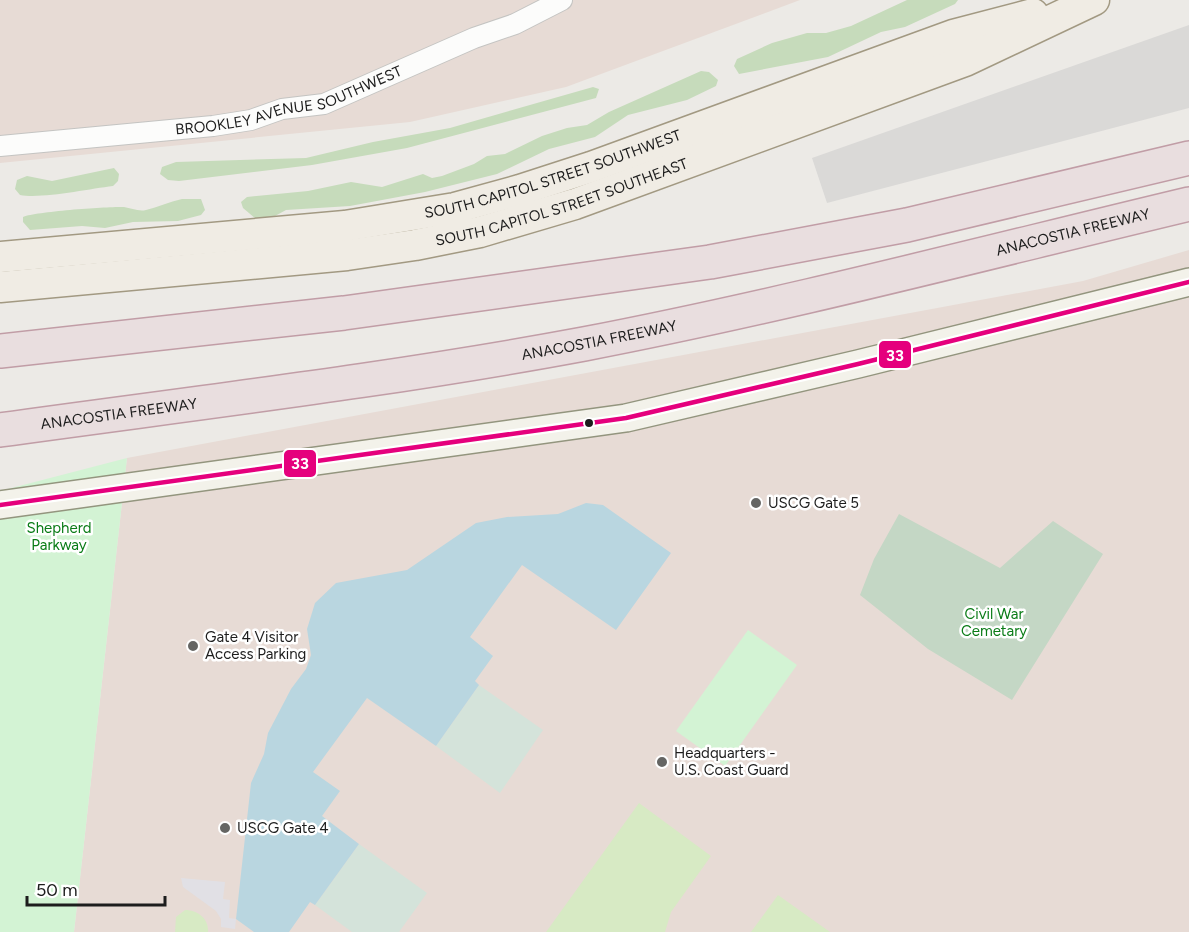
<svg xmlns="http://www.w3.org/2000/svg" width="1189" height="932" font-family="Figtree,sans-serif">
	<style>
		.religious { fill: #dad9d7 }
		.military { fill: #e7dbd5 }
		.grass { fill: #d7eac4 }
		.forest { fill: #c6dbbb }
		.wetland { fill: #d4e3da }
		.cemetery { fill: #c4d7c5 }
		.park { fill: #d3f3d4 }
		.plaza { fill: #e1e0e5 }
		.water { fill: #b9d6e0 }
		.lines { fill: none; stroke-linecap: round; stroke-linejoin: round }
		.street-casing { stroke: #c4c4c2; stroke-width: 22 }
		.secondary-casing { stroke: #93957e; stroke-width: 30 }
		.primary-casing { stroke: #a29982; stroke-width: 33 }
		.highway-casing { stroke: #c19da6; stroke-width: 36 }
		.street { stroke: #fcfcfb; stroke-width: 20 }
		.secondary { stroke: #f3f2ea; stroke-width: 27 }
		.primary { stroke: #f0ece4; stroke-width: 30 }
		.highway { stroke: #e9dedf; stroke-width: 33 }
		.bus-1-casing { stroke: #fff; stroke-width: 9 }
		.bus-1 { stroke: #e5007d; stroke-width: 4.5 }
		.bus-dot { fill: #1d1d1d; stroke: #fff; stroke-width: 2 }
		.poi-dot { fill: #656563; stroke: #fff; stroke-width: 2 }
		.labels { text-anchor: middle; stroke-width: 5; stroke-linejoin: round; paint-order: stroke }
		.street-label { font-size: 15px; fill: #1d1d1d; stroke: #fff }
		.poi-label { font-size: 15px; fill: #1d1d1d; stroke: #fff; text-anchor: start }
		.park-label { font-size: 15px; fill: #0a7c17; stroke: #fff }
		.line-badge { stroke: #fff; stroke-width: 2 }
		.badge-label { font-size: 16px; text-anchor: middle; font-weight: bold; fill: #fff }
	</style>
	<rect width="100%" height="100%" fill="#eceae6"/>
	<path class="religious" d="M 1189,25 L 1189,108 L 827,203 L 812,158 Z"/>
	<path class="military" d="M 0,0 L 800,0 L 566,87 L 410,122 L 0,163 Z
		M 1189,250 L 1189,932 L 74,932 L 127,458 L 1083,281 Z"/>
	<path class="grass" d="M 639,803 L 711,856 L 671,912 L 665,932 L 546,932 Z
		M 778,895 L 830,932 L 751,932 Z
		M 185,910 C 198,910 209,919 208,932 L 175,932 L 176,917 Z"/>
	<path class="forest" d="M 907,0 L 958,0 L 955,4 L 905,27 L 881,32 L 828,57 L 739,74 L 734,66 L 737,59 L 772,43 L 807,33 L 826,33 L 851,26 Z
		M 701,71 L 709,72 L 718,80 L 716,86 L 687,100 L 628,115 L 595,137 L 549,149 L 497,174 L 425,192 L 350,206 L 286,210 L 275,216 L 256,219 L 243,208 L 241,202 L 247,197 L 308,191 L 351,182 L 382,187 L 423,174 L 432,178 L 442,176 L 474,164 L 487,156 L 505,154 L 542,136 L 567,128 L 587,125 L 609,112 Z
		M 593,87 L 599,89 L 596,98 L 407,148 L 312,165 L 179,181 L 168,180 L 160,174 L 162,167 L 176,162 L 306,158 L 373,142 L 450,128 Z
		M 114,168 L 119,174 L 118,181 L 113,186 C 88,189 42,199 20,195 L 15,189 L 17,180 L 27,176 L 52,181 Z
		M 182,199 L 201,199 L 205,210 L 201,215 L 178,221 L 133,222 L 105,228 L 82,226 L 30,230 L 23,222 L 23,217 C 31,212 110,206 124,207 C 131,208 139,212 146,210 C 158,207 169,202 182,199 Z"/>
	<path class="wetland" d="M 479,685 L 543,730 L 500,793 L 436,746 Z
		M 359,844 L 427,893 L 399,932 L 352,932 L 315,905 Z"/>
	<path class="cemetery" d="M 899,514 L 1000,568 L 1053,521 L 1103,554 L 1012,700 L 928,649 L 860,595 L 874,559 Z"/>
	<path class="park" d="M 127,458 L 74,932 L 0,932 L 0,491 Z
		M 748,630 L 797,665 L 725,766 L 676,731 Z"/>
	<path class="plaza" d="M 181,878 L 225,882 L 223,899 L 230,900 L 229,918 L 236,919 L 235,929 L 221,927 L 221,919 L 216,911 L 183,887 Z"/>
	<path class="water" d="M 586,503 L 603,505 L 671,553 L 616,630 L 522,565 L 470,637 L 493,656 L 475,681 L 479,685 L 436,746 L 367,698 L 313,772 L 340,791 L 322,816 L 359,844 L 315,905 L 310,902 L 289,932 L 254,932 L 236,919 L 251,783 L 264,754 L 268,733 L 291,689 L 306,669 L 311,655 L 307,629 L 315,603 L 336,583 L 407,570 L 476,523 L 507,517 L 558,514 Z"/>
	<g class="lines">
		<defs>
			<g id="street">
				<path id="s1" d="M 0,146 L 213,126 L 251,120 L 282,109 L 324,104 L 474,38 L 515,24 L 562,0"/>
			</g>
			<path id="secondary" d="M 0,505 L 626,418 L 858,364 L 1189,282"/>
			<g id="primary">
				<path id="s2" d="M 0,257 L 345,226 L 455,208 L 520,190 L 591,167 L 953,35 L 1033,14"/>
				<path id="s3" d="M 0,287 L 347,255 L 415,245 L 480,232 L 575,204 L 965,61 L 1094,0"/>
			</g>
			<g id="highway">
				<path d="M 0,351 L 344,313 L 710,262 L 907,225 L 1189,158"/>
				<path id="s4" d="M 0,430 C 195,403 391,380 584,344 C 787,305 988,252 1189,204"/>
			</g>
		</defs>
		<use href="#street" class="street-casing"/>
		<use href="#secondary" class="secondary-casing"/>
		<use href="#primary" class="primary-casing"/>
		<use href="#highway" class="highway-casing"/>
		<use href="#street" class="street"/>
		<use href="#secondary" class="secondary"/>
		<use href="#primary" class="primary"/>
		<use href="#highway" class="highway"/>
		<defs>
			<path id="bus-1" d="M 0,505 L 626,418 L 858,364 L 1189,282"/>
		</defs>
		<use href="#bus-1" class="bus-1-casing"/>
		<use href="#bus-1" class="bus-1"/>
	</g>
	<circle class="bus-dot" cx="589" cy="423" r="5"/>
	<g class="poi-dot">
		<circle cx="756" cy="503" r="6"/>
		<circle cx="193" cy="646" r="6"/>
		<circle cx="662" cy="762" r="6"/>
		<circle cx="225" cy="828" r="6"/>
	</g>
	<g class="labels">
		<g class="street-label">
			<text dy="5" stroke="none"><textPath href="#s1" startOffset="294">BROOKLEY AVENUE SOUTHWEST</textPath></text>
			<text dy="5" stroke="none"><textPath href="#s2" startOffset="561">SOUTH CAPITOL STREET SOUTHWEST</textPath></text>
			<text dy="5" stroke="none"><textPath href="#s3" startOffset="570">SOUTH CAPITOL STREET SOUTHEAST</textPath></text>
			<text dy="5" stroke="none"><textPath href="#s4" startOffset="1092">ANACOSTIA FREEWAY</textPath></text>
			<text dy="5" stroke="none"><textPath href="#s4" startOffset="606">ANACOSTIA FREEWAY</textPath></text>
			<text dy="5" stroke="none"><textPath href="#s4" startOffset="120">ANACOSTIA FREEWAY</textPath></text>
		</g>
		<g class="poi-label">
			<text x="768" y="508">USCG Gate 5</text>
			<text x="205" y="642">Gate 4 Visitor<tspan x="205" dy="17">Access Parking</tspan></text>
			<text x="674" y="758">Headquarters -<tspan x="674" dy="17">U.S. Coast Guard</tspan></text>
			<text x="237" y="833">USCG Gate 4</text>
		</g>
		<g class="park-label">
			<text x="59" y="533">Shepherd<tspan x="59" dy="17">Parkway</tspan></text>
			<text x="994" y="619">Civil War<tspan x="994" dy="17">Cemetary</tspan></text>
		</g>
	</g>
	<g class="line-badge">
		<rect x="878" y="340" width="34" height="29" rx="6" fill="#e5007d"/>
		<rect x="283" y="449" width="34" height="29" rx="6" fill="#e5007d"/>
	</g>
	<g class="badge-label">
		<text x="895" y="361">33</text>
		<text x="300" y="469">33</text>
	</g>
	<path d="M27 896v9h138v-9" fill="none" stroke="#1d1d1d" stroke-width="3"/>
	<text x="36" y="896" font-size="18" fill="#1d1d1d" stroke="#ffffff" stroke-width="4.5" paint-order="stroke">50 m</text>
</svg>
